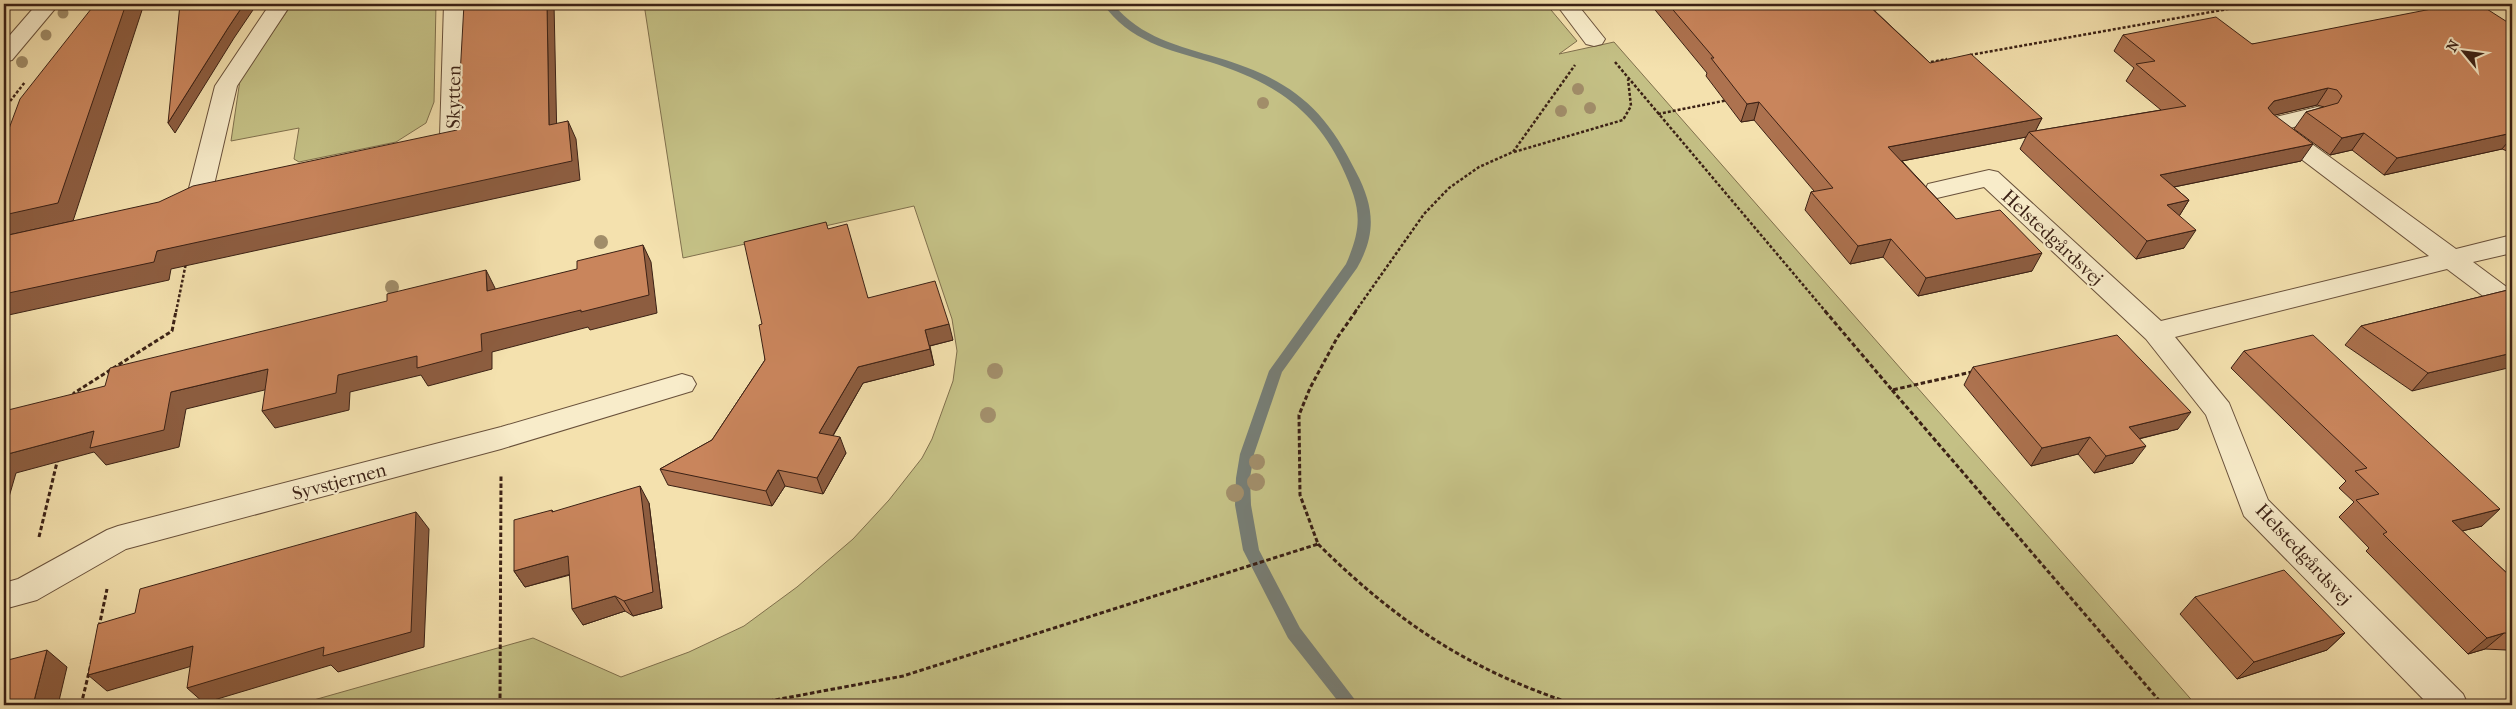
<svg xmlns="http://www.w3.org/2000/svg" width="2516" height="709" font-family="'IM FELL French Canon',serif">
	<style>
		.green { fill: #c4c085; stroke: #80704d }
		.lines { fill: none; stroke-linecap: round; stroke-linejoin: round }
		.stream { fill: #777d74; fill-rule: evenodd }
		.lane-casing { stroke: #69513b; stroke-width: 2 }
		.street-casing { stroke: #69513b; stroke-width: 2 }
		.path-far1 { stroke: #3b2115; stroke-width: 2.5; stroke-dasharray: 3 2; stroke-linecap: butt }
		.path { stroke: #3b2115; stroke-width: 3; stroke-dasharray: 4.5 2.5; stroke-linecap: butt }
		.lane { fill: #f8ecca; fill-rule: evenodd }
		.street { fill: #f8ecca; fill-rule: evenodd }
		.tree { fill: #a18d69 }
		.wall { fill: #ad724f; stroke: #3b2115 }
		.shaded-wall { fill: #8d5d40; stroke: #3b2115 }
		.building { fill: #c9855c; stroke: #3b2115 }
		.labels { text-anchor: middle; stroke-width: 4.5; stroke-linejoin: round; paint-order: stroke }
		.street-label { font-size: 19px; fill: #3b2115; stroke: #f8ecca }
	</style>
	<rect width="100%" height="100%" fill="#f4e1ae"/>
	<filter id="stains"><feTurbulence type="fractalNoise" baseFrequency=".004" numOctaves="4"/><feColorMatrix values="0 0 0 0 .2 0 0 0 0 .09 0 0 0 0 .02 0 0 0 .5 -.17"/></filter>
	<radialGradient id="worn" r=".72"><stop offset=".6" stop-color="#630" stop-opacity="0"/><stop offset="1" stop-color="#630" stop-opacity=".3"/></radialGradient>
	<path class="green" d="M 292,4 L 436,4 L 434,102 L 426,123 L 396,142 L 299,162 L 294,159 L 299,128 L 231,141 L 240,80 Z
		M 644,4 L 1546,4 L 1577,41 L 1559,54 L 1614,42 L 2196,705 L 296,705 L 533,638 L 621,677 L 689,652 L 744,626 L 797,587 L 853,539 L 889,500 L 922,458 L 932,439 L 953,381 L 957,351 L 952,319 L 914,206 L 683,258 Z"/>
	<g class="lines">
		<path class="stream" d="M 1103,4 L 1113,4 C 1141,38 1179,46 1219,58 C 1289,79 1324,106 1356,172 C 1374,206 1377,233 1357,268 L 1282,372 L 1254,454 L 1250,478 L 1251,505 L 1259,550 L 1300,628 L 1359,705 L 1341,705 L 1288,638 L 1243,550 L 1235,505 L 1236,478 L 1240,454 L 1269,371 L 1346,264 C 1364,223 1360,206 1342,167 C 1314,108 1271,81 1210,62 C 1169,50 1129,41 1103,4 Z"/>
		<defs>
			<path id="lane" d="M 270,4 L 291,4 L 237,86 L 214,185 L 223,183 L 232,185 L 235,191 L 232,197 C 218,200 204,205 190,202 L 187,196 L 215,86 Z
				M 444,4 L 466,4 L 464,141 L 460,146 L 426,154 L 418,152 L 414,147 L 418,142 L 440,136 Z"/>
			<path id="street" d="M 37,4 L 59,4 L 12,60 L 4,62 L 4,42 Z
				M 1556,4 L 1577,4 L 1605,39 L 1602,44 L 1594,46 L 1586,44 Z
				M 2317,107 L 2325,109 L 2329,114 L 2325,119 L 2290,128 L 2456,249 L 2512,235 L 2512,253 L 2473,262 L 2512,291 L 2512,313 L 2503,311 L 2447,269 L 2175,337 L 2229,403 L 2268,500 L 2463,694 L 2468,705 L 2429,705 L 2244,516 L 2206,415 L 2146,339 L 1984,187 L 1937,198 L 1928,196 L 1925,190 L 1928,184 L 1989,170 L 1998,172 L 2161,321 L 2429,256 L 2263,130 L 2259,125 L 2263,120 Z
				M 682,374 L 692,377 L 696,384 L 692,391 L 501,449 L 126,549 L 37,600 L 4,609 L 4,583 L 18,579 L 107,530 L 118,526 L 501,427 Z"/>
		</defs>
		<use href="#lane" class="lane-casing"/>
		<use href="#street" class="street-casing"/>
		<path class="path-far1" d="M 84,9 L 88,4
			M 1970,55 L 2256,4
			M 1615,62 L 1826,312
			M 1926,63 L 1947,59
			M 4,109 L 25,82
			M 1658,114 L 1728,100
			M 1514,152 L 1623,120 L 1631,106 L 1628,79
			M 176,312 L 186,263
			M 1355,312 L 1424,214 L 1449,188 L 1479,167 L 1513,152 L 1575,65"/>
		<path class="path" d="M 1825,311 L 1892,390 L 1972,372
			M 1892,390 L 2163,705
			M 73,396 L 74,393 L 172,331 L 176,311
			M 39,537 L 58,458
			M 1318,544 C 1398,623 1469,670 1576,705
			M 99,627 L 107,589
			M 81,705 L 92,660
			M 500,705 L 501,476
			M 748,705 L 903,676 L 1318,544 L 1300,495 L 1299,415 L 1310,388 L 1337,338 L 1356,311"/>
		<use href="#lane" class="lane"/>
		<use href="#street" class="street"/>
	</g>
	<g class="tree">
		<circle cx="63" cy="13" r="5.5"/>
		<circle cx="46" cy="35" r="5.5"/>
		<circle cx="22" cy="62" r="6"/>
		<circle cx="1578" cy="89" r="6"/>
		<circle cx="1263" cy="103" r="6"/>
		<circle cx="1590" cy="108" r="6"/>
		<circle cx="1561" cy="111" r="6"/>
		<circle cx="601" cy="242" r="7"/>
		<circle cx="392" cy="287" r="7"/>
		<circle cx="995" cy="371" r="8"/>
		<circle cx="988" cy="415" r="8"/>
		<circle cx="1257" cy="462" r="8"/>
		<circle cx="1256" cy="482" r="9"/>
		<circle cx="1235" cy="493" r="9"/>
	</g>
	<path class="wall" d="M 1651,4 L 1908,4 L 1874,10 L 1930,63 L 2042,118 L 2035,131 L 2161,110 L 2126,81 L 2134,68 L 2114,51 L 2123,35 L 2252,44 L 2512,25 L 2512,153 L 2502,149 L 2384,175 L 2352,150 L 2330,155 L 2294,129 L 2306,112 L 2324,107 L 2317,105 L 2274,115 L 2301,161 L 2174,187 L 2189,200 L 2179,216 L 2184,248 L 2136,259 L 2020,149 L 2026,137 L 1902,161 L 1956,219 L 2032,271 L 1918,296 L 1883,257 L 1850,264 L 1805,210 L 1811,192 L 1814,191 L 1754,120 L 1741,122 L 1706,76 L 1707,73 L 1651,5 Z
		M 828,229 L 868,298 L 953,340 L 930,346 L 934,365 L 863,383 L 833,436 L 846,453 L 823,494 L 785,486 L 772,506 L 668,485 L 660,469 L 712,440 L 765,360 L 762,324 Z
		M 2512,289 L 2412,391 L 2345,345 L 2361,326 Z
		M 2244,351 L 2482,526 L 2462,531 L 2512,578 L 2512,646 L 2506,650 L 2485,649 L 2468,654 L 2366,551 L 2369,548 L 2339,517 L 2354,502 L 2339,488 L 2346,481 L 2231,368 Z
		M 1973,367 L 2178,429 L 2139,439 L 2133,463 L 2094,473 L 2078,454 L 2031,466 L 1964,385 Z
		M 649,503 L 662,608 L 633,616 L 625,611 L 583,625 L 570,575 L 525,587 L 514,571 L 552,510 L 553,512 Z
		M 2195,597 L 2345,633 L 2327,650 L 2237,679 L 2180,614 Z"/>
	<path class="shaded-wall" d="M 126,4 L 144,4 L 73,221 L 4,236 L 4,215 Z
		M 244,4 L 257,4 L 234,38 L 175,133 L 168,123 L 228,28 Z
		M 547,4 L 554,4 L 557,143 L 549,125 Z
		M 1857,4 L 1908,4 L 1853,14 Z
		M 2328,88 L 2317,105 L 2263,118 L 2268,108 L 2274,101 Z
		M 1759,102 L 1754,120 L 1741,122 L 1747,104 Z
		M 2042,118 L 2033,136 L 2029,132 L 2026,137 L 1881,165 L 1888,147 Z
		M 568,121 L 576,139 L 580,180 L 171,269 L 169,280 L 4,316 L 4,294 L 157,251 Z
		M 2364,133 L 2352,150 L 2330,155 L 2342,138 Z
		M 2512,133 L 2512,137 L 2502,149 L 2384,175 L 2397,158 Z
		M 2313,144 L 2301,161 L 2149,192 L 2160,175 Z
		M 2189,200 L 2178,218 L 2167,205 Z
		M 2196,230 L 2184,248 L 2136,259 L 2147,241 Z
		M 1891,239 L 1883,257 L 1850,264 L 1858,246 Z
		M 643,245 L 651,262 L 657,313 L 590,330 L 588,327 L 492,352 L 492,369 L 428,386 L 421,375 L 350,392 L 349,410 L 275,428 L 262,411 L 338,375 L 481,334 Z
		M 2042,253 L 2032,271 L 1918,296 L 1926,278 Z
		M 486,270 L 495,288 L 496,308 L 487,291 Z
		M 949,324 L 953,340 L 929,346 L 925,330 Z
		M 930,349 L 934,365 L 863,383 L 825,449 L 819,433 L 858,367 Z
		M 2512,353 L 2512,367 L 2412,391 L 2428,373 Z
		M 268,369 L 281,386 L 186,409 L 179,447 L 106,465 L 94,452 L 16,473 L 4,514 L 4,455 L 94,431 L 171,392 Z
		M 2191,412 L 2178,429 L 2117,444 L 2129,427 Z
		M 840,437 L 846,453 L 823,494 L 817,478 Z
		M 2090,437 L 2078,454 L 2031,466 L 2042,448 Z
		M 2146,446 L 2133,463 L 2094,473 L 2106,456 Z
		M 778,470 L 785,486 L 772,506 L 766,491 Z
		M 640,486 L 649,503 L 662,608 L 633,616 L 624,601 Z
		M 2500,509 L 2482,526 L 2434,538 L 2452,521 Z
		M 416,512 L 429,529 L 424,647 L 338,672 L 331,665 L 204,703 L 187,688 Z
		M 568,556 L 578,572 L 525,587 L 514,571 Z
		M 615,596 L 625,611 L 583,625 L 572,609 Z
		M 2345,633 L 2327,650 L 2237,679 L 2254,662 Z
		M 2504,633 L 2485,649 L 2468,654 L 2487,638 Z
		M 193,646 L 209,661 L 107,691 L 88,675 Z
		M 47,650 L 67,667 L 58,705 L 33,705 Z"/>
	<path class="building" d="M 95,4 L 126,4 L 58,203 L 4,215 L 4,142 L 20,99 Z
		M 180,4 L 244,4 L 228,28 L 168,123 Z
		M 464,4 L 547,4 L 549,125 L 568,121 L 572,161 L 157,251 L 154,262 L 4,294 L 4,236 L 159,202 L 193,186 L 457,130 Z
		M 1668,4 L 1867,4 L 1930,63 L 1971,54 L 2042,118 L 1888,147 L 1956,219 L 2000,210 L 2042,253 L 1926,278 L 1891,239 L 1858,246 L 1811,192 L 1833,188 L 1759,102 L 1747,104 L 1711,58 L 1714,58 Z
		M 2457,4 L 2479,4 L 2512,25 L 2512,133 L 2397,158 L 2364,133 L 2342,138 L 2306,112 L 2338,103 L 2342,96 L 2337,90 L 2328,88 L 2274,101 L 2268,108 L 2273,114 L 2313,144 L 2160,175 L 2189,200 L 2167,205 L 2196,230 L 2147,241 L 2029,132 L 2186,106 L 2136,64 L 2155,61 L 2123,35 L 2216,17 L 2252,44 Z
		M 826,222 L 828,229 L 847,224 L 868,298 L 935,281 L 949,324 L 925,330 L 930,349 L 858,367 L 819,433 L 840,437 L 817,478 L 778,470 L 766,491 L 660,469 L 712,440 L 765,360 L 759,325 L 762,324 L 744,242 Z
		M 643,245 L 649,295 L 581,312 L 581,310 L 481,334 L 482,351 L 417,368 L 417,356 L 338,375 L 336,393 L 262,411 L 268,369 L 171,392 L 164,430 L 90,448 L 94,431 L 4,455 L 4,411 L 105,386 L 110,368 L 387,301 L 387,294 L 486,270 L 487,291 L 577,269 L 577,261 Z
		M 2512,289 L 2512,353 L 2428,373 L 2361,326 Z
		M 2117,335 L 2191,412 L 2129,427 L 2146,446 L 2106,456 L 2090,437 L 2042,448 L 1973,367 Z
		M 2313,335 L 2500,509 L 2452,521 L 2512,578 L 2512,633 L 2504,633 L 2487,638 L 2383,534 L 2387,532 L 2356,500 L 2379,494 L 2355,471 L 2367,468 L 2244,351 Z
		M 640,486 L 653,592 L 624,601 L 615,596 L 572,609 L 568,556 L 514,571 L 514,520 L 552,510 L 552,512 Z
		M 416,512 L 411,632 L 323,656 L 324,647 L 187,688 L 193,646 L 88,675 L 98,624 L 135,613 L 140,589 Z
		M 2284,570 L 2345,633 L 2254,662 L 2195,597 Z
		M 47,650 L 33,705 L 4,705 L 4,661 Z"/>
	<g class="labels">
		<g class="street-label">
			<text transform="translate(453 97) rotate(-89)" y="7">Skytten</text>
			<text transform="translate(2053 237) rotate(43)" y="7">Helstedgårdsvej</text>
			<text transform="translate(339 481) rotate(-15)" y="7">Syvstjernen</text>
			<text transform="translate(2304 554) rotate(47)" y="7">Helstedgårdsvej</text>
		</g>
	</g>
	<rect width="2516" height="709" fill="none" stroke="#f4e1ae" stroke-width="20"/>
	<rect x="5" y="5" width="2506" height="699" fill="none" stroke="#3b2115" stroke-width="2.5"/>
	<rect x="10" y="10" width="2496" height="689" fill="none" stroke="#3b2115"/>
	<g transform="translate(2464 52) rotate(299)" stroke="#f8ecca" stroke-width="4" paint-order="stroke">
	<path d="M0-4L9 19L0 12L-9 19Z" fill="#3b2115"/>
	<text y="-8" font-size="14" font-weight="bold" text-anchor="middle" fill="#3b2115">N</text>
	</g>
	<rect width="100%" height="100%" filter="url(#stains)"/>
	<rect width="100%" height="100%" fill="url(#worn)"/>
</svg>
